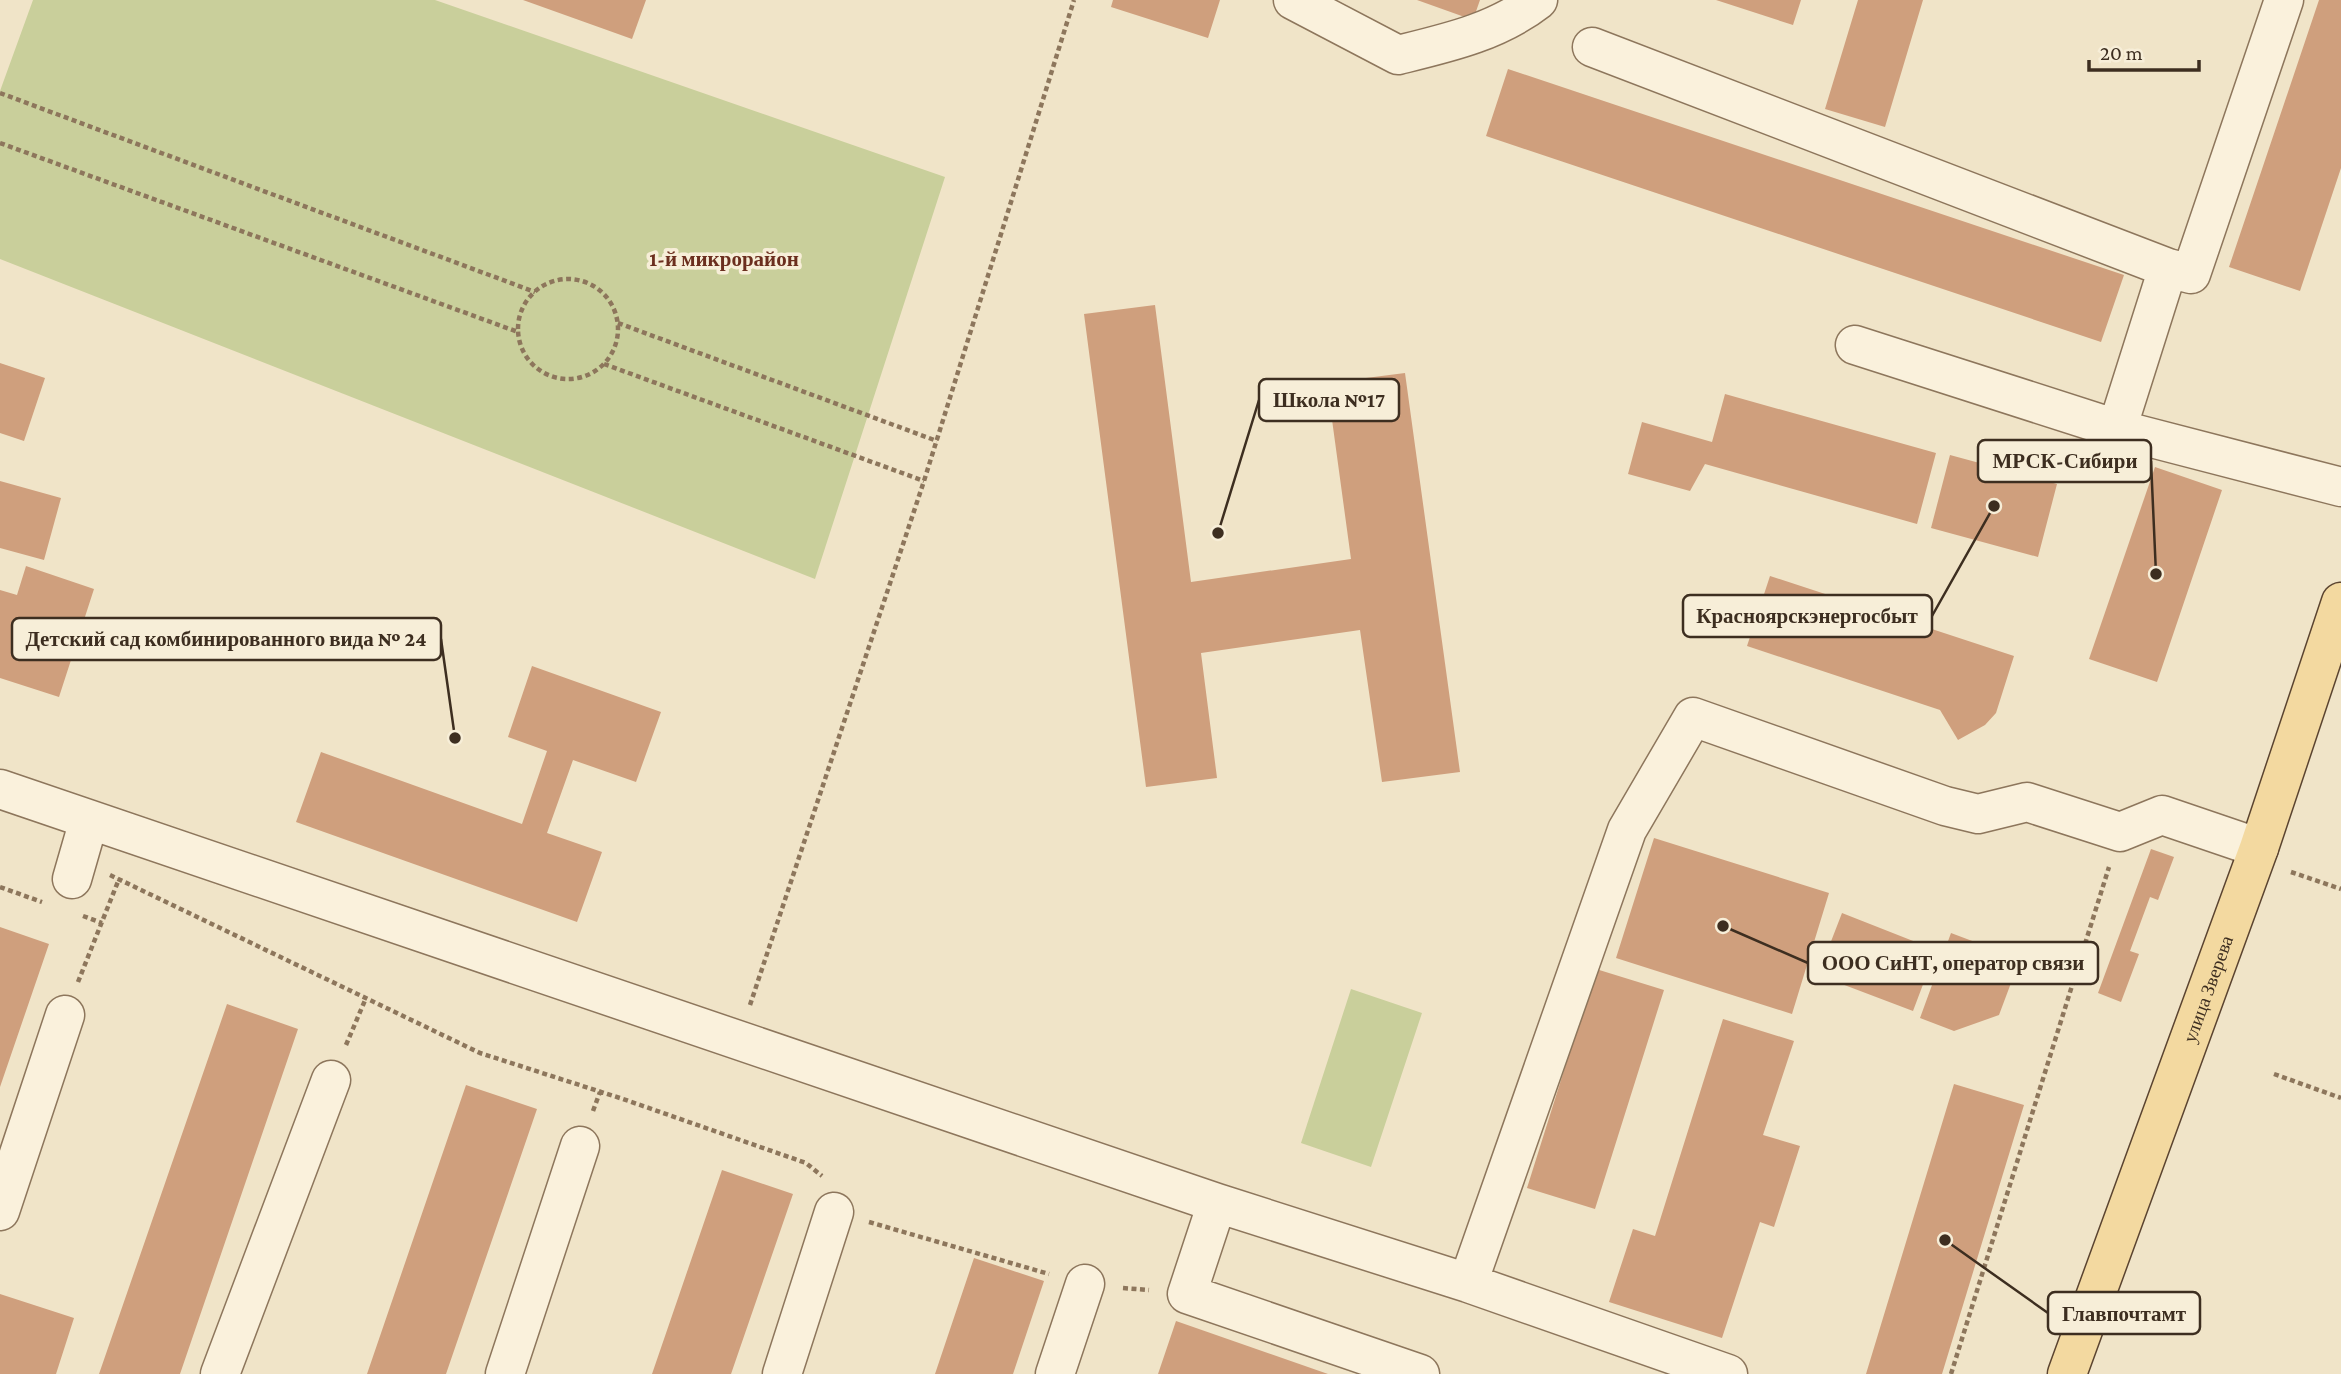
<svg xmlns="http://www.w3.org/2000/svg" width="2341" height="1374" font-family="'Crimson Pro',serif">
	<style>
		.green { fill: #c9cf9b }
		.building { fill: #cf9f7d }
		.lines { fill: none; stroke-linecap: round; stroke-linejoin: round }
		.minor-casing { stroke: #8d765c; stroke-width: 41 }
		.major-casing { stroke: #5b4430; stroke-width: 41 }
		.path { stroke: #8d765c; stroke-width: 4.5; stroke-dasharray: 5 3.5; stroke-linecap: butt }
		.minor { stroke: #faf1dc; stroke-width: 38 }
		.major { stroke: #f3d9a0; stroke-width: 38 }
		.labels { text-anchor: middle; stroke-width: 7; stroke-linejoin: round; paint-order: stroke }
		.street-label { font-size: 19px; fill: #3d2e20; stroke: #f7eed8 }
		.neighbourhood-label { font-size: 21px; font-weight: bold; fill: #6b2e1e; stroke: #f7eed8 }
		.leader { fill: none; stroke: #3d2e20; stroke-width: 2.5 }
		.callout-dot { fill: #3d2e20; stroke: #f7eed8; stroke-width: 2.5 }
		.callout { fill: #f7eed8; stroke: #3d2e20; stroke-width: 2.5 }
		.callout-label { font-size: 21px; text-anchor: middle; font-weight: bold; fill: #3d2e20 }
	</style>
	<rect width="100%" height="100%" fill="#f0e4c8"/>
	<path class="green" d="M 33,0 L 435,0 L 945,177 L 815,579 L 0,259 L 0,91 Z
		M 1351,989 L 1422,1013 L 1371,1167 L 1301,1143 Z"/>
	<path class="building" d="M 523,0 L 646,0 L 632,39 Z
		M 1113,0 L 1220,0 L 1208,38 L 1111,7 Z
		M 1417,0 L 1480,0 L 1473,20 Z
		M 1716,0 L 1801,0 L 1793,25 Z
		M 1858,0 L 1923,0 L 1885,127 L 1825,109 Z
		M 2319,0 L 2341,0 L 2341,168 L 2300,291 L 2229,267 Z
		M 1508,69 L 2124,275 L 2101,342 L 1486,136 Z
		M 1155,305 L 1191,582 L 1351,559 L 1327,383 L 1405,373 L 1460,772 L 1382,782 L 1360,630 L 1201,653 L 1217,778 L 1146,787 L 1084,314 Z
		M 0,363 L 45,378 L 24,441 L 0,433 Z
		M 1725,394 L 1936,453 L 1917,524 L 1705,464 L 1690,491 L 1628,474 L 1642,422 L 1712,442 Z
		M 1950,455 L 2057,484 L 2038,557 L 1931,528 Z
		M 2155,467 L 2222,490 L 2157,682 L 2089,659 Z
		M 0,481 L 61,498 L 44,560 L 0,548 Z
		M 26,566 L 94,589 L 59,697 L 0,678 L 0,590 L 17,595 Z
		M 1770,576 L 2014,656 L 1996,713 L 1985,725 L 1958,740 L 1940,710 L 1747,646 Z
		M 532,666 L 661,712 L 636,782 L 573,760 L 547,833 L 602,852 L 577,922 L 296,822 L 321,752 L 522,824 L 547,751 L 508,737 Z
		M 1654,838 L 1829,893 L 1792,1014 L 1616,958 Z
		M 2151,849 L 2174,857 L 2158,900 L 2150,897 L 2130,951 L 2139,954 L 2121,1002 L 2098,993 Z
		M 1842,913 L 1936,950 L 1913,1011 L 1818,975 Z
		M 0,927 L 49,944 L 0,1087 Z
		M 1951,933 L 2020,959 L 1999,1015 L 1954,1031 L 1920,1018 Z
		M 1596,969 L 1664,990 L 1595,1209 L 1527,1188 Z
		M 227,1004 L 298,1029 L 180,1374 L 99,1374 Z
		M 1723,1019 L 1794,1041 L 1763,1135 L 1800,1146 L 1774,1227 L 1760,1222 L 1722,1338 L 1609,1302 L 1633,1229 L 1655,1236 Z
		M 1954,1084 L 2024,1105 L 1942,1374 L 1866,1374 Z
		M 466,1085 L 537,1109 L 446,1374 L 367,1374 Z
		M 722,1170 L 793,1194 L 731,1374 L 652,1374 Z
		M 974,1258 L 1044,1281 L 1013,1374 L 935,1374 Z
		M 0,1294 L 74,1318 L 56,1374 L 0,1374 Z
		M 1176,1321 L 1328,1374 L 1158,1374 Z"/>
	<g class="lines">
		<defs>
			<path id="minor" d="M 1293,0 L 1398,55 C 1447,43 1497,32 1538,0
				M 1592,47 L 2168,268 L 2117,429 L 2341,487
				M 2168,268 L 2191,274 L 2284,0
				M 1855,345 L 2117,429
				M 0,789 L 1217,1203 L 1468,1283 L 1728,1374
				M 72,879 L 89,820
				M 1217,1203 L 1187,1294 L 1420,1374
				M 0,1211 L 65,1015
				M 1468,1283 L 1627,830 L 1693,717 L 1945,806 L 1978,814 L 2027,802 L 2120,832 L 2162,815 L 2259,848
				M 220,1374 L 331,1080
				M 505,1374 L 580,1146
				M 782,1374 L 834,1212
				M 1055,1374 L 1085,1284"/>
			<g id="major">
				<path id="s1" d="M 2067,1374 L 2259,848 L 2341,602"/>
			</g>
		</defs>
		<use href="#minor" class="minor-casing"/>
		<use href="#major" class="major-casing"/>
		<path class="path" d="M 0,93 L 535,292
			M 0,143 L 518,332
			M518 329a50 50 0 1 1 100 0a50 50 0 1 1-100 0Z
			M 618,323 L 937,441
			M 604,364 L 924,481
			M 2291,872 L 2341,889
			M 110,875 L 480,1053 L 623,1099 L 806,1163 L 822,1176
			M 0,887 L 42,902
			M 83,916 L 102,923
			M 78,982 L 119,879
			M 750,1005 L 924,481 L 1074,0
			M 346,1045 L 366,998
			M 2274,1074 L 2341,1098
			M 593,1111 L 600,1092
			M 869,1222 L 1049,1274
			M 1123,1288 L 1149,1290
			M 1951,1374 L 2109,867"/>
		<use href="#minor" class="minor"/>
		<use href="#major" class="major"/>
	</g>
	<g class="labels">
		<g class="street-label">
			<text dy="7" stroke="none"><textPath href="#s1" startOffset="410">улица Зверева</textPath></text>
		</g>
		<g class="neighbourhood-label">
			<text x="724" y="266">1-й микрорайон</text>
		</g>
	</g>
	<path class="leader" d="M1218 533L1259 400M2156 574L2151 461M1994 506L1932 616M455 738L441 639M1723 926L1808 963M1945 1240L2048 1313"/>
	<g class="callout-dot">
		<circle cx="1218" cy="533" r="7"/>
		<circle cx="2156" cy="574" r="7"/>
		<circle cx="1994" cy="506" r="7"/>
		<circle cx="455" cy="738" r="7"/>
		<circle cx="1723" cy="926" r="7"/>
		<circle cx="1945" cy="1240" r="7"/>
	</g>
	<g class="callout">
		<rect x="1259" y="379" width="140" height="42" rx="7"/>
		<rect x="1978" y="440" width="173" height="42" rx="7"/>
		<rect x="1683" y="595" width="249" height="42" rx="7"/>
		<rect x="12" y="618" width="429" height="42" rx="7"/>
		<rect x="1808" y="942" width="290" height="42" rx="7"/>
		<rect x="2048" y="1292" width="152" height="42" rx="7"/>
	</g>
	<g class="callout-label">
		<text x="1329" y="407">Школа №17</text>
		<text x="2065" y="468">МРСК-Сибири</text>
		<text x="1807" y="623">Красноярскэнергосбыт</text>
		<text x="226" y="646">Детский сад комбинированного вида № 24</text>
		<text x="1953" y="970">ООО СиНТ, оператор связи</text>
		<text x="2124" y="1321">Главпочтамт</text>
	</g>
	<path d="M2089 60v10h110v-10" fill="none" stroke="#3d2e20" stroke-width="3.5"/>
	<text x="2100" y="60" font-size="21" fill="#3d2e20" stroke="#f7eed8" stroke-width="5" paint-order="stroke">20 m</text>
</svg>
